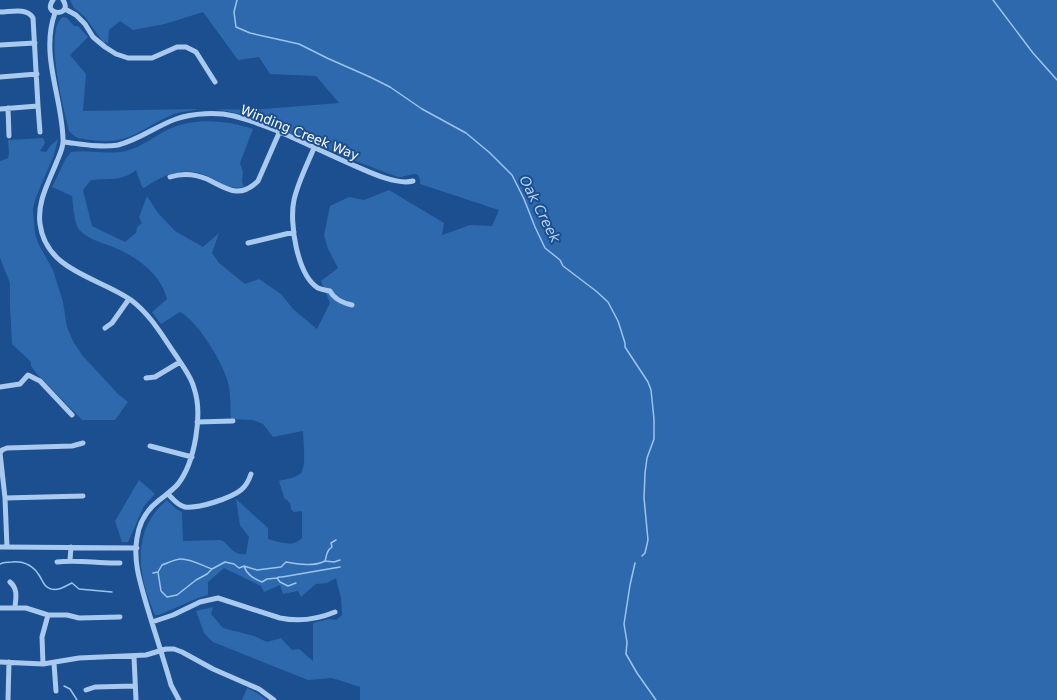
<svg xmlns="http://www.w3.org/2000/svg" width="1057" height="700" font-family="'DejaVu Sans',sans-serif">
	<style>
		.green { fill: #2e69ad }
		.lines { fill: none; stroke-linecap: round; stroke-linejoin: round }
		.stream { stroke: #9cc4f0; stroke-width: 1.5 }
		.minor { stroke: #a9c9ee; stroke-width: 5 }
		.labels { text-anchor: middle; stroke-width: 4; stroke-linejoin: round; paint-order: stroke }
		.street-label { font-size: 13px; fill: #fff; stroke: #1b4f8f }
		.water-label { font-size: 14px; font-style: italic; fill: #b5d3f5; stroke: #1b4f8f }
	</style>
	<rect width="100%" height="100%" fill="#1b4f8f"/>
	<path class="green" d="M 70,0 L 1057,0 L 1057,700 L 360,700 L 360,687 L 332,678 L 308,680 L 213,642 L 204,633 L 196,611 L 213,607 L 211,614 L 223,628 L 254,636 L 267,642 L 281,638 L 292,650 L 299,649 L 313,661 L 313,623 L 329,619 L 336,620 L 342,615 L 341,598 L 336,578 L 327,583 L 316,584 L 301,597 L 298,591 L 283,594 L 280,585 L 264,592 L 261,586 L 224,568 L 208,582 L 208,595 L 198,598 L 159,615 L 155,615 C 138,576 130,531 167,500 L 176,509 L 182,512 L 183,541 L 220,540 L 223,541 C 230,547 235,556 246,554 L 249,537 L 240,525 L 236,499 L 268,528 L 268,539 C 280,542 293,548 302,538 L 302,511 L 294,512 L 291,509 L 290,503 L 286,499 L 285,500 L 279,481 C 286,479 295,478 300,474 C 307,469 303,439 303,431 L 273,437 L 263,424 L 253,420 L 231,419 C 230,408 231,397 229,387 C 226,367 198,321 180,312 L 161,324 L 152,312 L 167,299 C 161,274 136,256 113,247 C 101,242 84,239 77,226 C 74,219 73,204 72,196 L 52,187 L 65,160 L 71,152 C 90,149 110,156 129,150 C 142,146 154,137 167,130 C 194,117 225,120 253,129 L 240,163 L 243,172 L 242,182 L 244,187 C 229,189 224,185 212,178 C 186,165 166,173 144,188 L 142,187 L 136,170 C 121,182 108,178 91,180 L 83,190 L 92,226 L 125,242 L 136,233 L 137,227 L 142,223 L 139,217 L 147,196 L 158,213 L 175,231 L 203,247 L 219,233 L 212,253 L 219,263 L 245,284 L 259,279 L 281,294 L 293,309 L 317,329 L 330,303 L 321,281 L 338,268 L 328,249 L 324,235 L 330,206 L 349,197 L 364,200 L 389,190 L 444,223 L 442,235 L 470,225 L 492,226 L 499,210 L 420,184 C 420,166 408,178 398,177 L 358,162 L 250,116 L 217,109 L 252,110 L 339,103 L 316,76 L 270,74 L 259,57 L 238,60 L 203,12 L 165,24 L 133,30 L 120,21 L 109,30 L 108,43 L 103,42 L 85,17 L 74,8 Z
		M 63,17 L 67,18 L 74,26 L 78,26 L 88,37 L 70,55 L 86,74 L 83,111 L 198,109 C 191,111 182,111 174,114 C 142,127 131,146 91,140 C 79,138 78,140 69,131 C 64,110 43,30 63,17 Z
		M 43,138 L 45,143 L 40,151 L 46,152 L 51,145 L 58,139 L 54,155 L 36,197 L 33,209 L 35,233 L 38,243 L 53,270 L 63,302 L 67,327 L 73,341 L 82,355 L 118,394 L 128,402 L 115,420 L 82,420 L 37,374 L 31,366 L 31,362 L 12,344 L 10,305 L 10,283 L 0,258 L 0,161 L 8,158 L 9,154 L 8,140 Z
		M 139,480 L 155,494 L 144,506 L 128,542 L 122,542 L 115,521 Z
		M 247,688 L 257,693 L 267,700 L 242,700 Z"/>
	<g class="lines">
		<path class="stream" d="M 237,0 L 234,12 L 236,27 L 250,33 L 299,44 L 327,58 L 370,77 L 390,87 L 422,109 L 466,133 L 490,153 L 512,175 L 524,199 L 535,227 L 545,248 L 560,260 L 563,266 L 596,291 L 608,302 L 618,321 L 625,343 L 625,347 L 648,382 L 651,390 L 654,419 L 654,439 L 647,458 L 645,473 L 644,498 L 648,540 L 645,553 L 642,556
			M 993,0 L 1033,53 L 1057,80
			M 325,561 L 334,562 L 340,560
			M 635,563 L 630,585 L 624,624 L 627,642 L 626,654 L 637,673 L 656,700
			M 0,564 C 4,562 8,562 12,562 C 24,561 33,566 39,575 C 43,581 44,587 51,589 C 60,591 65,586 72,583 L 79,589 L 112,592
			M 244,566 C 247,575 253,578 262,582 L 267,579 L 277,578 L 279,577 L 282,577 L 340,567
			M 158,572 L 161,591 L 167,597 L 177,595 L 196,580 L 207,574 L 212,569
			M 153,573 L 158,572 L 162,565 C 168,563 175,559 181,559 C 191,559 203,566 212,569 L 225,562 L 234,564 L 239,568 L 244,566 L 257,570 L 281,567 L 286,562 C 298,564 314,567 325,561 C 327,555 326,551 332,547 L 331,543 L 336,540
			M 277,578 L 280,582 L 288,586 L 296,583
			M 64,686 L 70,689 L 77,700"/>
		<path class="minor" d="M 53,0 C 41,16 74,17 63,0
			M 65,9 L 76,15 L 85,24 L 93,37 L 105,47 L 116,54 L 128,58 L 152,58 L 177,47 L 186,47 L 196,52 L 215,82
			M 0,12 C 10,12 27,7 33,18 L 38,106 L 0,109
			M 55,13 C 40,54 62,97 63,139 C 64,146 60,154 57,161 C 49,182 37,201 40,224 C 46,271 98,277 131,300 C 151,315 163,337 177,357 C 183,367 191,376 194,388 C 203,414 195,462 178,484 C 172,491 164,496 157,502 C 146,511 139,524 137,538 C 133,561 140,582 146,603 C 154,630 163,657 171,685 L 179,700
			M 0,45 L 35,43
			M 0,77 L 37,74
			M 38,106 L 40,132
			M 8,108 L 9,136
			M 64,142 C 81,144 100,148 118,145 C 139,140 156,126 176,119 C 193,113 217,112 234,116 C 273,126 309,146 346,162 C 363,169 395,186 413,181
			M 314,148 C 307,165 298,182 294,200 C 289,222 297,275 318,288 C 322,290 326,290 330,291 C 334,299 343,303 352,305
			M 170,177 C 182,173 195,174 207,179 C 226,188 239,200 258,181 L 279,133
			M 248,243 L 294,232
			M 105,328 L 112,323 L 129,299
			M 146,378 L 155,377 L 180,362
			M 0,387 L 20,384 L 28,375 L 40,381 L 72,415
			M 197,422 L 233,421
			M 150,446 L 192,457
			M 168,494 C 172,498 178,506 185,507 C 198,509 231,498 241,490 C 246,486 249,480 251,474
			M 5,498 L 83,496
			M 0,547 L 137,548
			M 7,547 L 5,498 L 0,453 L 2,450 L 7,448 L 72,446 L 83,443
			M 70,560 L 71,547
			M 57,562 C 78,559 99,564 120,563
			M 10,582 C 18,589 16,597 15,607
			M 0,608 L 26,608 L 48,615 L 67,615 L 79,618 L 120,617
			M 152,622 L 173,615 L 200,602 L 218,598 L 280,618 C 299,622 318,619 335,612
			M 134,657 L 136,700
			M 0,662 L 43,664 L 79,658 L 146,655 L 166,649 L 174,649 L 182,652 L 213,669 L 259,689 L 274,700
			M 54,663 L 56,691
			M 43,664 L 42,637 L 48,615
			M 86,690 L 95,687 L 135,686
			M 8,700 L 9,662"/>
	</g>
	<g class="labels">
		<g class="street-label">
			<text transform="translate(300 132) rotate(22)" y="5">Winding Creek Way</text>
		</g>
		<g class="water-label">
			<text transform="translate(540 209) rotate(63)" y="5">Oak Creek</text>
		</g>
	</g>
</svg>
